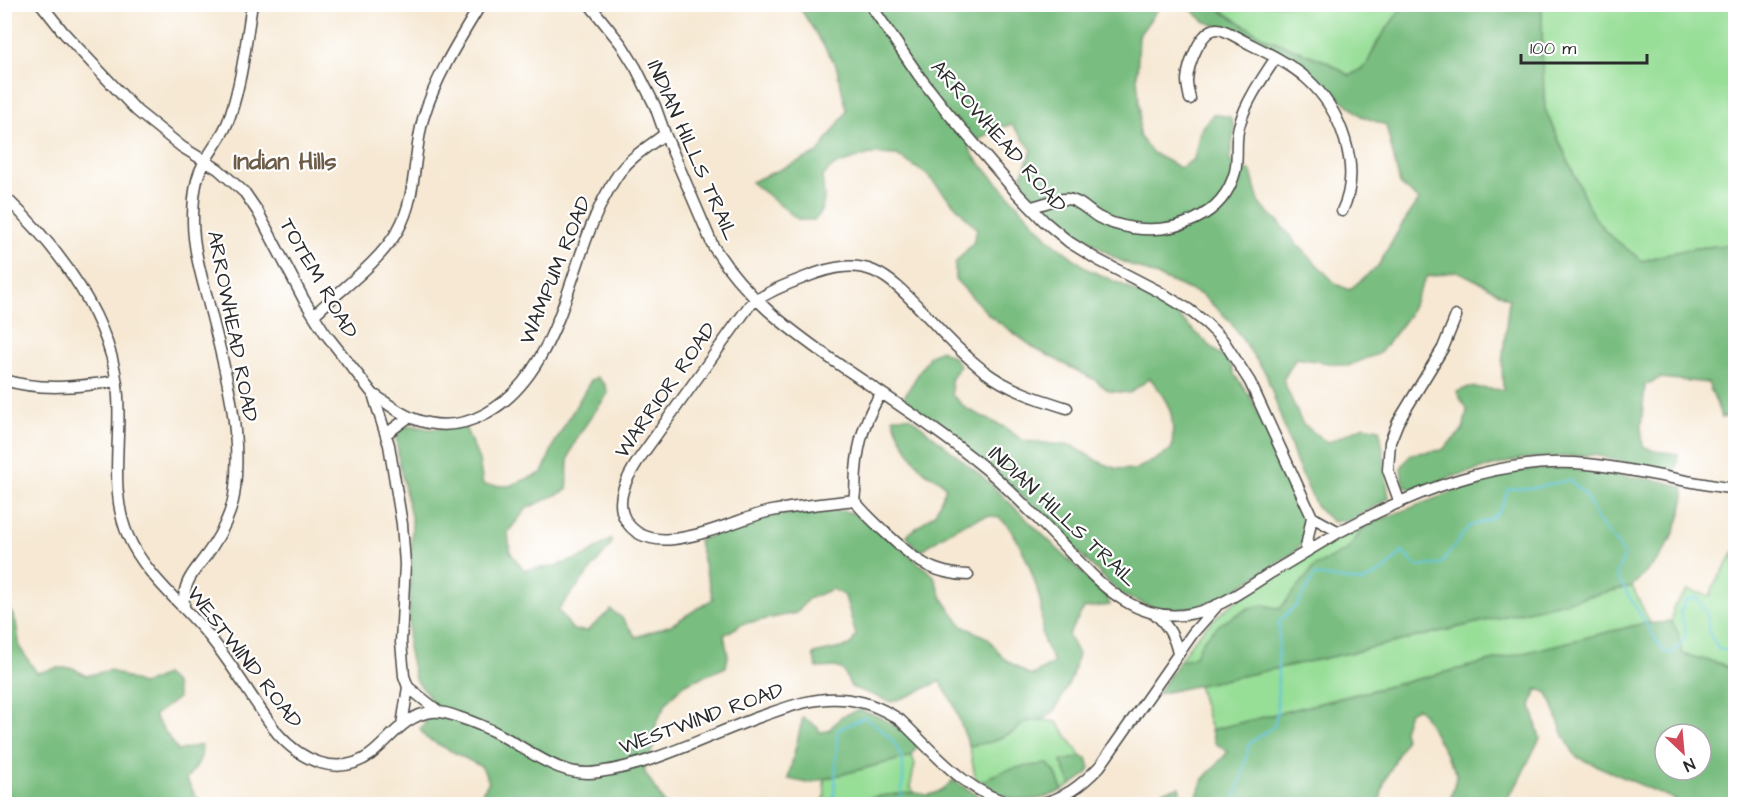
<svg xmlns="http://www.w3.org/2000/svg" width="1740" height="809" font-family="'Architects Daughter',sans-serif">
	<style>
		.green { fill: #97de97; stroke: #618461; stroke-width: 1.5 }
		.forest { fill: #79bd80; stroke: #527456; stroke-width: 1.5; fill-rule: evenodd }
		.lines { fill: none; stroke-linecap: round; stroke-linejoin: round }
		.stream { stroke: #5fc5dc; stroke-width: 2 }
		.minor-casing { stroke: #494744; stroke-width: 13 }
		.minor { stroke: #fff; stroke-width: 10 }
		.labels { text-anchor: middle; stroke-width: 4.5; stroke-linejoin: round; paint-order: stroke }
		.street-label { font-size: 21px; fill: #2b2b2b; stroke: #fff }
		.quarter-label { font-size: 24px; font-weight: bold; fill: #6c5c48; stroke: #fff }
	</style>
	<rect width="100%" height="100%" fill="#fff"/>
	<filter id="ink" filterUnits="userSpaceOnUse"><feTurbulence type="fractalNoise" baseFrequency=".0167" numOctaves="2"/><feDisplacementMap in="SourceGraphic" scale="12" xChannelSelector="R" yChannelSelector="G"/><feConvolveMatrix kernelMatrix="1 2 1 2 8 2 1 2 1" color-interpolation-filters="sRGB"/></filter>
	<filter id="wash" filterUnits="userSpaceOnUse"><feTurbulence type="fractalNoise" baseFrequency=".008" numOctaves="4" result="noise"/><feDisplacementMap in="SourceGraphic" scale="24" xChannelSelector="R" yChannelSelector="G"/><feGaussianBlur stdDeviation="1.35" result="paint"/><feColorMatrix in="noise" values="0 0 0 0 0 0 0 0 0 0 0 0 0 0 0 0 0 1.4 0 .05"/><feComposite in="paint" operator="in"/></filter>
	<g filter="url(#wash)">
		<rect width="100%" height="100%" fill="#f6e8d3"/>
		<path class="green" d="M 1212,5 L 1404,5 L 1378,41 L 1366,66 L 1349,76 L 1327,62 L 1263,37 Z
			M 1542,5 L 1735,5 L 1735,244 L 1688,249 L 1642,261 L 1607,233 L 1592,214 L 1545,109 L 1542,59 Z
			M 1366,525 L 1347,550 L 1315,567 L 1280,609 L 1264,605 L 1249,608 L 1220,625 L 1204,639 L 1195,656 L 1179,662 C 1213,600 1305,558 1366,525 Z
			M 1735,551 L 1735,672 L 1721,664 L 1681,654 L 1678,633 L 1672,622 L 1673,607 L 1688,590 L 1710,596 L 1714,585 Z
			M 1632,586 L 1650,623 L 1641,624 L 1211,730 L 1198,685 L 1354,652 Z
			M 1043,720 L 1057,722 L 1082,757 L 1061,762 L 1071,785 L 1062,790 L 1055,772 L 993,775 L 983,781 L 976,780 L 969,746 L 991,742 L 1013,732 L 1026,722 Z
			M 912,756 L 915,764 L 910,787 L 915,793 L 859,800 L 853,804 L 820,804 L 825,797 L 824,779 Z"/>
		<path class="forest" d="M 798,5 L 1161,5 L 1139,35 L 1137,78 L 1140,110 L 1139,136 L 1153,153 L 1180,168 L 1194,159 L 1200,131 L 1213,114 L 1230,117 L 1235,128 L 1229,161 L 1251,172 L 1260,205 L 1278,221 L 1295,242 L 1336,284 L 1349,290 L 1378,266 L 1400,228 L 1419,200 L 1400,184 L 1386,125 L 1361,116 L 1325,84 L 1293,61 L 1241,35 L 1204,21 L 1186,5 L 1212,5 L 1263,37 L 1327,62 L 1350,76 L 1366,66 L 1378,41 L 1404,5 L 1542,5 L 1542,59 L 1545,109 L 1592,214 L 1607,233 L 1642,261 L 1688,249 L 1735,244 L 1735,414 L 1722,418 L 1708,383 L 1660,378 L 1645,385 L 1641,427 L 1643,446 L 1654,451 L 1678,454 L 1677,467 L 1666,472 L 1594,455 L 1521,459 L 1454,476 L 1414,491 L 1403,485 L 1401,468 L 1411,454 L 1442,450 L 1463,430 L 1467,411 L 1457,392 L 1469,387 L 1503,390 L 1502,364 L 1509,299 L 1484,284 L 1457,271 L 1426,277 L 1408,316 L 1380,353 L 1348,366 L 1296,358 L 1283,380 L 1302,423 L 1327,443 L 1364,426 L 1379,429 C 1385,451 1385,474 1389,498 L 1354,519 L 1333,522 L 1317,508 L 1297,464 L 1266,374 L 1229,320 L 1202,295 L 1117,259 L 1068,227 L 1024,187 L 1022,174 L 1032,150 L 1012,125 L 996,128 L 969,147 L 975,158 L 1050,240 L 1089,270 L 1123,285 L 1177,315 L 1230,364 L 1234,374 L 1250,396 L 1306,519 L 1302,544 L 1292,554 L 1223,597 L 1195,608 L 1160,610 L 1122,595 L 1001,477 L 902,400 L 930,355 L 941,350 L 953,357 L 960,365 L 951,380 L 952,395 L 967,409 L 1004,427 L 1024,441 L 1073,446 L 1097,461 L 1115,468 L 1134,470 L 1155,460 L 1172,449 C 1175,414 1171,405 1150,378 L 1130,393 L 1109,391 L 1095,380 L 1036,349 L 990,316 L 955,279 L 955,263 L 973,243 L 977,229 L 926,174 L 897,155 L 870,154 L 833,166 L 822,177 C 824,194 827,207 815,220 L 799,220 L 751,182 L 818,153 L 847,111 L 836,65 Z
			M 597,377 L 605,385 L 608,393 C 595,413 576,434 569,457 C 566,467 569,479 567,490 L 527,508 L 508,532 L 510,552 L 524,570 L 551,567 L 584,557 L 611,539 L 611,545 L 558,610 L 573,630 L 587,631 L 611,610 L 622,618 L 636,637 L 671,625 L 713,599 L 698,540 L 772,516 L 824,510 L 851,512 L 883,533 L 934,576 L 942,598 L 962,626 L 988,638 L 1003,658 L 1031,676 L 1054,663 C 1051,656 1047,649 1044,642 C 1040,629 1043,613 1040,600 C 1035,579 1018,529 999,518 C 982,508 934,541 920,552 L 906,536 L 935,513 L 946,488 C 937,474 933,479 924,471 C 913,461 895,430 893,417 L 910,417 L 985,479 L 1107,597 L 1110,605 L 1084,608 L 1068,635 L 1078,654 L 1071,679 L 1055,710 L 1043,720 L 1026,722 L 1013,732 L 991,742 L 969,746 L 953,703 L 940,681 L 911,695 L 891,702 L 851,687 L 843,670 L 836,667 L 817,668 L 813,654 L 850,646 L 856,635 L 845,596 L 832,589 L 808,599 L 796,613 L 742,624 L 724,635 L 728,656 L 726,667 L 683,685 L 667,702 L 656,723 L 655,742 L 644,771 L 665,804 L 462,804 L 479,797 L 489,782 L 482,767 L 426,738 L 420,729 L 427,720 L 429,696 L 415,679 L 408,647 L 412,521 L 399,462 L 396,437 L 403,427 L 414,426 L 429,429 L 465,427 L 479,460 L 483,485 L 509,486 L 542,473 L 555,442 L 591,380 Z
			M 1567,468 L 1661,481 L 1683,487 C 1688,508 1672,540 1659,558 C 1651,568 1641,577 1632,586 L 1354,652 L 1157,694 L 1179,662 L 1195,656 L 1204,639 L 1220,624 L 1249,608 L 1264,605 L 1280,609 L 1315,566 L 1347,550 L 1366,525 L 1499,474 L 1533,469 Z
			M 5,600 L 16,622 L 20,648 L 37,673 L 57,668 L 73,668 L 86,676 L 110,670 L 143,685 L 165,675 L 175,684 L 178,698 L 154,716 L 178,751 L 201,745 C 204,759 195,769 186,779 L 200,804 L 5,804 Z
			M 1672,622 L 1678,633 L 1682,654 L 1721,664 L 1735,672 L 1735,804 L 1731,803 L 1685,804 L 1576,757 L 1564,736 L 1548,693 L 1537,689 L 1531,706 L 1540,738 L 1517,784 L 1503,804 L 1449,804 L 1457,774 L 1423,714 L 1417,708 L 1409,712 L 1403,730 L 1405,740 L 1384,783 L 1379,804 L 1194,804 L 1203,779 L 1228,752 L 1215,743 L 1211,730 L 1641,624 ZM 1665,734 L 1701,734 L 1701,770 L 1665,770 Z
			M 860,710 L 880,717 L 915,738 L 917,746 L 912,756 L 808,783 L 788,779 L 803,717 L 817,727 L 820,732 L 828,731 L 842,716 Z
			M 1082,757 L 1087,758 L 1090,768 L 1087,774 L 1071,785 L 1061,761 Z
			M 1048,764 L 1055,772 L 1062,790 C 1037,805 1003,804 983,781 C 1002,768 1025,766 1048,764 Z
			M 953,780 L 977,795 L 980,804 L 853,804 C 866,796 899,793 915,793 C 919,793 924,795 929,795 C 939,793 947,787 953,780 Z
			M 1180,787 L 1180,799 L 1175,804 L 1147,804 L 1162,791 Z"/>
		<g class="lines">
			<path class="stream" d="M 833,804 C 837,779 835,755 838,730 L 865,717 C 905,746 907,757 900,804
				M 1233,804 L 1242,776 L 1249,744 L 1274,726 L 1277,712 L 1279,621 L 1297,605 L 1315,575 L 1362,582 L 1385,570 L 1402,552 L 1418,567 L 1441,564 L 1469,526 C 1496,520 1500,515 1508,489 L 1533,488 L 1570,480 L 1585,495 L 1598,520 L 1625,555 L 1616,575 L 1662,650 L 1671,654 C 1689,638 1688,635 1680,613 L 1685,601 L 1696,597 L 1707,614 L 1709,633 L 1719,649 L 1736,653"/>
		</g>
	</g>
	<g filter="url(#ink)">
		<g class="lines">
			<defs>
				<path id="minor" d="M 41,4 L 64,33 L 137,111 L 182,147 L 218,169 L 245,193 L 258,212 L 304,300 L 325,333 L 373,394 L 389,445 L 402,524 L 405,564 L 401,642 L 404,676 L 408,687 L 438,711
					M 589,4 L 621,44 L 636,68 L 655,106 L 665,134 L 713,246 C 745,297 786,327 834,361 C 885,396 938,429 986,469 C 1015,494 1041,522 1067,549 C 1085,568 1103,588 1125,601 C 1143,612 1162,617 1183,615 C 1216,611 1242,591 1269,574 C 1293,560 1317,545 1341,531 C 1415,491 1501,456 1587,464 C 1637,469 1686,483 1736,489
					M 870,4 L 919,76 L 948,113 L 1016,192 L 1044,221 L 1069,242 L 1098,260 L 1158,291 L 1188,309 L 1206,323 L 1223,340 L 1250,382 L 1312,517 L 1339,532
					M 1190,99 C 1189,93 1187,87 1187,80 C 1188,66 1200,30 1217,29 C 1222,29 1227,32 1231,34 C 1254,47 1286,60 1306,78 C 1341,109 1363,168 1342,211
					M 4,196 C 58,247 114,320 118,396 C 121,443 109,492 128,536 C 146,577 186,606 213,641 C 237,671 255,704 278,734 C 301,760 337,778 370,755 C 390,740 404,715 432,712 C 441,711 450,714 458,717 C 474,722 490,729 504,737 C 535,754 562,778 599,772 C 653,765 711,734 762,716 C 788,707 813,697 841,699 C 863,700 882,708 900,720 C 934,752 966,794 1014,804
					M 1031,207 C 1042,205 1056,198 1067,199 C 1079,200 1088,211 1098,217 C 1109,223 1121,226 1133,228 C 1175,234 1223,217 1235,172 C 1239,156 1234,139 1240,123 C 1247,100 1262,79 1275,59
					M 314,315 C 341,289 379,263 398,230 C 417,197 413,155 423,119 C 435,78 459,40 481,4
					M 4,380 C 40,391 80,387 116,381
					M 373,394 C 386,402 398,413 412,418 C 465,440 513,404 539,359 C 572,303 579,235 615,179 C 627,159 646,148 665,134
					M 881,394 C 866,416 858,444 856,471 C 855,481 856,490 854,500 C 865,515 908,555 923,563 C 936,571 954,575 968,575
					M 386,434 L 409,417
					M 854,500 C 825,504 796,506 767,512 C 732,520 650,565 625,519 C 614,499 628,476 639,459 L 749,306 C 766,292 785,285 806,277 C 868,252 887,274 928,317 C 945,336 964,355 984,371 C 1009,390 1038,399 1067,408
					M 1400,503 L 1388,470 L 1390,442 L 1398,422 L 1443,348 L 1456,316
					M 1305,552 L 1312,517
					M 184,606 C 182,578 199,568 212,547 C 224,529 233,510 235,488 C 242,425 223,362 208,301 C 201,275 193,247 193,221 C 193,205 194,186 200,171 C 208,152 224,137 230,116 C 242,80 246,42 252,4
					M 1155,614 C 1168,625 1175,637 1178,654
					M 402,725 L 408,687
					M 1037,804 C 1063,800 1082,785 1100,766 L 1193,633 L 1216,607"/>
			</defs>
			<use href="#minor" class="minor-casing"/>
			<use href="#minor" class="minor"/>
		</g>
	</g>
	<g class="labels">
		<g class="street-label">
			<text transform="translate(999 136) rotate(49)" y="7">ARROWHEAD ROAD</text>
			<text transform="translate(693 150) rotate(66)" y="7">INDIAN HILLS TRAIL</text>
			<text transform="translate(555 270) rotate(-68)" y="7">WAMPUM ROAD</text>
			<text transform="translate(319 278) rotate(60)" y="7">TOTEM ROAD</text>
			<text transform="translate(233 326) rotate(79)" y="7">ARROWHEAD ROAD</text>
			<text transform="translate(665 390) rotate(-55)" y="7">WARRIOR ROAD</text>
			<text transform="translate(1063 516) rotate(43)" y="7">INDIAN HILLS TRAIL</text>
			<text transform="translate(245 657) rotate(52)" y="7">WESTWIND ROAD</text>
			<text transform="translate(701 718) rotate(-20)" y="7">WESTWIND ROAD</text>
		</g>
		<g class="quarter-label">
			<text x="285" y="169">Indian Hills</text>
		</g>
	</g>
	<rect width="1740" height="809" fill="none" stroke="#fff" stroke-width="24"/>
	<g transform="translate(1683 752) rotate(154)"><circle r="28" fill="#ffffff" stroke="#aaaaaa" stroke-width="1.5"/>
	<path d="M0-4.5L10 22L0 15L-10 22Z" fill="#d1495b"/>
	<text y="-9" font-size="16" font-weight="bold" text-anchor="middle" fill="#2b2b2b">N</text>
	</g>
	<path d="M1521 54v9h126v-9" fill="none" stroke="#2b2b2b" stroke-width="3"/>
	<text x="1530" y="54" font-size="18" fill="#2b2b2b" stroke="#ffffff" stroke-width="4.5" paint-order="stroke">100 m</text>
</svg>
